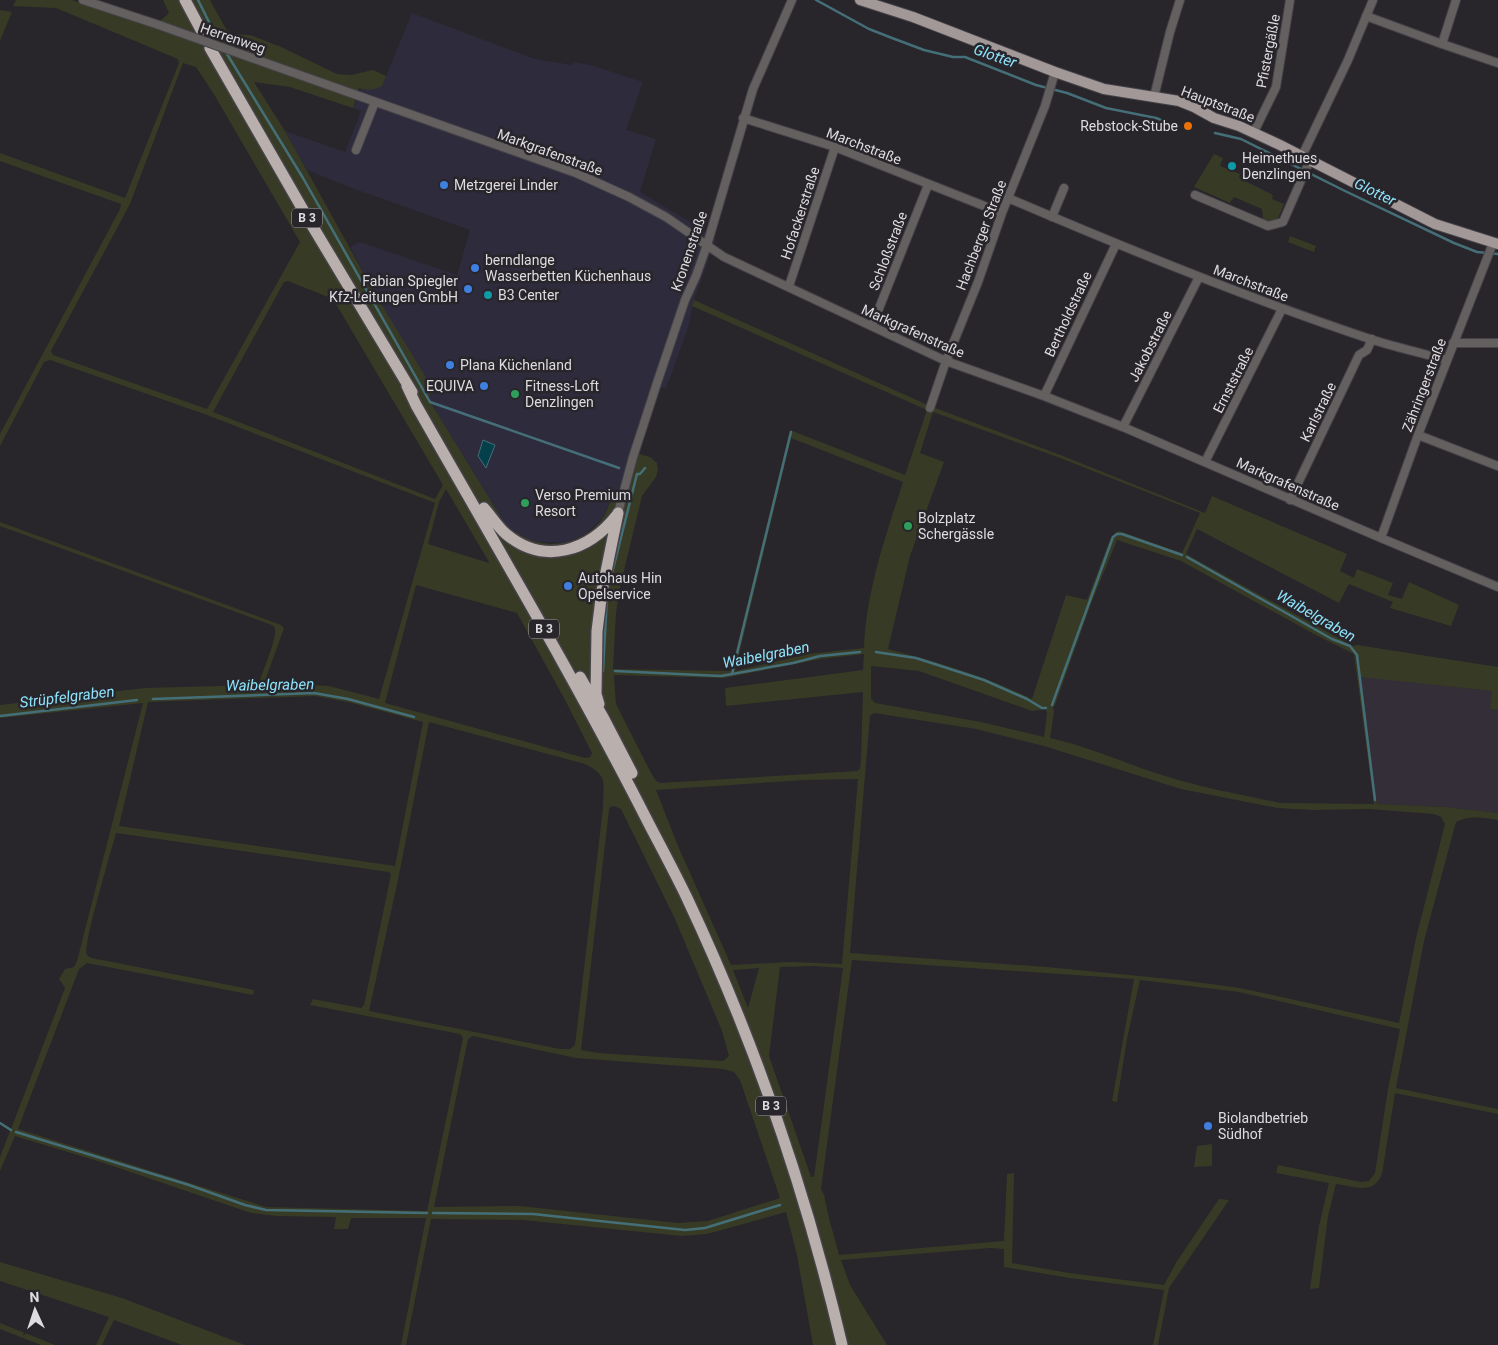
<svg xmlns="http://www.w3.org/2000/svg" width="1498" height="1345" font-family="Roboto,sans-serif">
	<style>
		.commercial { fill: #2e2b3c }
		.built { fill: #342e38 }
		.green { fill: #373b25; fill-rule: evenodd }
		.water { fill: #03404c; stroke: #456f78 }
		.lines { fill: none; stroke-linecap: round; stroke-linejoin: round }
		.stream { stroke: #456f78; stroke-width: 2.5 }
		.minor-casing { stroke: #454248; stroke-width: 10 }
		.major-casing { stroke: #454248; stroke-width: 12 }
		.highway-casing { stroke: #454248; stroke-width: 14 }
		.minor { stroke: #64605f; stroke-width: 8 }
		.major { stroke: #a19897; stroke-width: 10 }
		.highway { stroke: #b9afad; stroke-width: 11 }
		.minor-bridge-casing { stroke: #454248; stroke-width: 10; stroke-linecap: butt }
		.minor-bridge { stroke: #64605f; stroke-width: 8 }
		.food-dot { fill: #e8710a; stroke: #28252b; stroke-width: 2 }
		.culture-dot { fill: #0f9aa8; stroke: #28252b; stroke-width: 2 }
		.shop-dot { fill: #3f7fe0; stroke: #28252b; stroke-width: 2 }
		.leisure-dot { fill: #2e9e5b; stroke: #28252b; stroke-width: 2 }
		.labels { text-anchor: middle; stroke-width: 5; stroke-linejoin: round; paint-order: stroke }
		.shield { fill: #28252b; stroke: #a7a5aa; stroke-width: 1 }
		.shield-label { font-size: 12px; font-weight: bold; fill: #dedce0 }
		.street-label { font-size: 14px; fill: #dedce0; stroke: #28252b }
		.poi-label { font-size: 14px; fill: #dedce0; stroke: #28252b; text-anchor: start }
		.water-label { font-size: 15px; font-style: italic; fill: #8de3fb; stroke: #28252b }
	</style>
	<rect width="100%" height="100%" fill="#28252b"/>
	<path class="commercial" d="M 412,13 L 535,59 L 572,65 L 574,62 L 594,66 L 643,82 L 626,130 L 656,139 L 640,192 L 697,226 L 716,239 L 693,303 L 688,328 L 666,389 L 660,387 L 639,454 L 627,497 L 613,494 L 603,518 L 584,535 L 565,543 L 539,542 L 526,538 L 507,527 L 428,398 L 430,396 L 350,247 L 360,242 L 457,275 L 470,230 L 349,187 L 307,170 L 285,131 L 345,152 L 361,111 L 353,108 L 361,88 L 365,90 L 382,86 Z"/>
	<path class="built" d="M 1360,676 L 1492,691 L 1490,709 L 1498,710 L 1498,813 L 1445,807 L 1377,804 Z"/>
	<path class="green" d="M 16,0 L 72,0 L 158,29 L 161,20 L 169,13 L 163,0 L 210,0 L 226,29 L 233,34 L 250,35 L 279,46 L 337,74 L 351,75 L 373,70 L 386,76 L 382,86 C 374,90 368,91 359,88 L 353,108 L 290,87 L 254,82 L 285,131 L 374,292 L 433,389 L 428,398 L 507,527 C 517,533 527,540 539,542 C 562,548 588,538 602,519 C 607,512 610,501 613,493 L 627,497 L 639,454 L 650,457 L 657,463 L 658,470 L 656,477 L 642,496 L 620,587 L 616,613 L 613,669 L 731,671 L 790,430 L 905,475 L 927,410 L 692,306 L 694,300 L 930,406 L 1063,456 L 1205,513 L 1212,496 L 1347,554 L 1340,571 L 1354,578 L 1357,569 L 1393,583 L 1388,595 L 1402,599 L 1409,582 L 1459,605 L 1451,626 L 1390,608 L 1393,602 L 1349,584 L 1339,603 L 1197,529 L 1186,554 L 1353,646 L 1357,645 L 1498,667 L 1498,710 L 1490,709 L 1492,691 L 1361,677 L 1377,804 L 1445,807 L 1498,813 L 1498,820 C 1483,818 1470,815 1456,822 L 1424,941 L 1396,1088 L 1498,1109 L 1498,1114 L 1395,1093 L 1382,1174 C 1373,1196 1354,1186 1336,1184 L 1328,1216 L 1319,1288 L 1310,1289 L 1319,1226 L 1329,1183 L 1276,1173 L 1278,1165 L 1361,1182 L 1369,1181 L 1375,1173 L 1388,1089 L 1400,1029 L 1239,992 L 1140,980 L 1127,1039 L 1117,1102 L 1112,1101 L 1134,979 L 852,960 L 821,1189 L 824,1195 L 829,1218 L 839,1255 L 1004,1241 L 1007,1174 L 1014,1173 L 1012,1263 L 1069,1273 L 1164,1285 L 1177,1261 L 1219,1199 L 1229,1200 L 1169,1288 L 1158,1345 L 1153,1345 L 1164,1290 L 1070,1278 L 1004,1267 L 1004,1249 L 990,1248 L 841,1260 L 850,1285 L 887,1345 L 813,1345 L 797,1255 L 786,1212 L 707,1234 L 682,1236 L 523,1220 L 431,1219 L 406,1345 L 401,1345 L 426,1218 L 351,1218 L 348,1229 L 334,1229 L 336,1217 L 276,1216 L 251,1213 L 104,1163 L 15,1136 L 0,1171 L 0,1157 L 10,1131 L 0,1124 L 0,1122 L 11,1129 L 65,988 L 59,979 L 65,969 L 74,967 L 77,961 L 143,703 L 0,718 L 0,705 L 145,688 L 255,685 L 260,680 C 263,671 277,637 275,629 C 274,625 272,625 269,624 L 0,526 L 0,522 L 281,625 L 284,628 L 265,681 L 266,686 L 312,685 L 329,686 L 379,699 L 435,503 L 207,415 L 50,360 L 44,362 L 0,446 L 0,434 L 120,209 L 121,204 L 0,161 L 0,153 L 125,198 L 179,63 L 178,59 L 56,8 L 13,6 ZM 183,63 L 196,67 L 215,96 L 300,242 L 207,409 L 53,355 L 51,351 L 130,204 ZM 288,281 L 333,299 L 443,485 L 435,499 L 213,412 L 284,282 ZM 933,412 L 1060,458 L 1200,513 L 1182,553 L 1122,532 L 1118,531 L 1111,537 L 1087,600 L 1066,595 L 1032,699 C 985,676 938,662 888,649 L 910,556 L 944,462 L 920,453 ZM 791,438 L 903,482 C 886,535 866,591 864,648 L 808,654 L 735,671 ZM 446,489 L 489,562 L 489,563 L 428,544 L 439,502 ZM 1117,540 L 1181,561 L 1314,634 L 1354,654 L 1374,804 L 1280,803 C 1248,796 1214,790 1182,781 C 1137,769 1095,748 1050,738 L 1054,712 L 1053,707 L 1055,705 L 1092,601 ZM 416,585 L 517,613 L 564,698 L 589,747 L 592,753 L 590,757 L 585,758 L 385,703 ZM 864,654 L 863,670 L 725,688 L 726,706 L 863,692 L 861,758 L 860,769 L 857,771 L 661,783 L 656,781 L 650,771 L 616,704 L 614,675 L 724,678 L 821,659 ZM 871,666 L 919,671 L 1032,711 L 1046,709 L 1047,714 L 1044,737 L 981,722 L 875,703 L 871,699 ZM 315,696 L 348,702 L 423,722 L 395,866 L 119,826 L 148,702 ZM 874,713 L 976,729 L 1044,746 L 1181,789 L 1277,808 L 1313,810 L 1369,809 L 1434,814 L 1441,817 L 1445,824 L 1416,938 L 1399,1023 L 1240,988 L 1180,980 L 1047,967 L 850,953 L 870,716 ZM 429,722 L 585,764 C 609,776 603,783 603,808 L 575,1045 L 570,1049 L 560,1049 L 369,1011 L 398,880 ZM 858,779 L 842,964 L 790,962 L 731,965 L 678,846 L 656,790 L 804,780 ZM 614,806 L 621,809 L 675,919 L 722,1031 L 729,1056 L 723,1061 L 598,1053 L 581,1050 L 609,810 L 610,807 ZM 116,833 L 389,872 L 391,874 L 364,1005 L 361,1008 L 313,999 L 310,1005 L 460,1034 L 463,1038 L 427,1211 L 266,1207 L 18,1129 L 79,969 L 87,963 L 253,995 L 254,990 L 102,960 C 97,959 90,959 87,955 C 82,947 112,849 116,833 ZM 815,966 L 843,968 L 814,1177 L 811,1177 L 769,1056 L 780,967 ZM 759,968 L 748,1008 L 733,970 ZM 473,1036 L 576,1058 L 723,1069 L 734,1072 L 740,1080 L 780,1198 L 708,1221 L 678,1223 L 519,1206 L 434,1207 L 468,1039 Z
		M 1,10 L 12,12 L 0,41 L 0,11 Z
		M 1214,154 L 1223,158 L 1220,166 L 1240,174 L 1239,178 L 1273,195 L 1272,199 L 1284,204 L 1278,218 L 1268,222 L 1263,219 L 1262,209 L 1234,197 L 1230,203 L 1194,187 Z
		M 1290,236 L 1316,246 L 1314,252 L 1288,242 Z
		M 1212,1144 L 1212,1166 L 1194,1167 L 1197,1146 Z
		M 0,1262 L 122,1298 L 245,1345 L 182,1345 L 114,1320 L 102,1345 L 96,1345 L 109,1317 L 0,1281 Z
		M 0,1323 L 55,1345 L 41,1345 L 0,1329 Z"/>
	<path class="water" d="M 483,440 L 495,445 L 486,468 L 478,456 Z"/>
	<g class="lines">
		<path class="stream" d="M 198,0 L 215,34
			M 816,0 L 869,29 L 892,38 L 924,50 L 953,57 L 965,57 L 1036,85 L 1067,93 L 1106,108 L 1156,118 L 1171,124
			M 227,54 L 303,178 L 430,402 L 619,468
			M 1215,133 L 1241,139 L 1345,191 L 1454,243 L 1477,252 L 1498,254
			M 1187,557 L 1332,639 L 1350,646 L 1357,655 L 1375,800
			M 610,581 L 637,474 L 640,474 L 645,468
			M 876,652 L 916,658 L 984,680 L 1027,699 L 1042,708 L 1046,708
			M 603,671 L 607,596
			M 615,671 L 721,676 L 793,663 L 820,656 L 860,652
			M 732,674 L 791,432
			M 153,699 L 314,693 L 348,699 L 414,717
			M 1052,705 L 1113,537 L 1117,534 L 1122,534 L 1182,555
			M 0,716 L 137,700
			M 0,1123 L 11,1130
			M 16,1132 L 189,1185 L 245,1205 L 266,1210 L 427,1213
			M 433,1213 L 533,1214 L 685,1230 L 705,1228 L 780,1205"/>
		<defs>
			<path id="minor" d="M 83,0 L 159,25
				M 1366,16 L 1442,44 L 1498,63
				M 1442,44 L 1456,0
				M 249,57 L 576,173 L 629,197 L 666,217 L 724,257 L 946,361 L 1044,396 L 1123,427 L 1381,538 L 1498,587
				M 1154,97 L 1170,32 L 1180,0
				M 743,118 L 835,147 L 1002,213
				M 1254,132 L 1276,87 L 1290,0
				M 356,150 L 375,102
				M 1302,156 L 1348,60 L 1373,0
				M 1195,195 L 1268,226 L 1283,222 L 1310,160
				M 1008,198 C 1127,249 1247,298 1370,339 C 1395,347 1421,353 1447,360
				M 1052,217 L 1064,188
				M 789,286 L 835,147
				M 872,326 L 928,185
				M 1453,343 L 1498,343
				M 1044,396 L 1116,244
				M 930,408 L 946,361 L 978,282 L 1002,213 L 1045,106 L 1055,72
				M 1123,427 L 1199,277
				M 1418,435 L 1498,466
				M 1205,462 L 1282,309
				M 1290,500 L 1359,355 L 1367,350 L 1372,339
				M 618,513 L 633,457 L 658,380 L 685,300 L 696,276 L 707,245 L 753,89 L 792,0
				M 1381,538 L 1418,435 L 1493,243"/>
			<path id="major" d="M 860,0 L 913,17 L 1055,72 L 1104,89 L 1179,101 L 1194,107 L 1214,118 L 1239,126 L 1280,145 L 1435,224 L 1498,244"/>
			<path id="highway" d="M 185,0 L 201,30
				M 210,48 L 310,222 L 412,392
				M 407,386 L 416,405 C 495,544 577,682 649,824 C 662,849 675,873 687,898 C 754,1040 806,1192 842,1345
				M 484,508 C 491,516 498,527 506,534 C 544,566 589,551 617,515
				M 580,677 L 604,719 L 632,773
				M 599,704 L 596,694 L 597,631 L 602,591 L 618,513"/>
		</defs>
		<use href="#minor" class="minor-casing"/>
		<use href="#major" class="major-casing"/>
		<use href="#highway" class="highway-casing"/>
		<use href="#minor" class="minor"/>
		<use href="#major" class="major"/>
		<use href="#highway" class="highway"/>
		<defs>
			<path id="minor-bridge" d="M 159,25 L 249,57"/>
		</defs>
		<use href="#minor-bridge" class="minor-bridge-casing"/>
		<use href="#minor-bridge" class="minor-bridge"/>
	</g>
	<circle class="food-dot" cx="1188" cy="126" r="5"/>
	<g class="culture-dot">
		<circle cx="1232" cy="166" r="5"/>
		<circle cx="488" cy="295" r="5"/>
	</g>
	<g class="shop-dot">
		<circle cx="444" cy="185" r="5"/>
		<circle cx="475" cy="268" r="5"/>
		<circle cx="468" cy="289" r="5"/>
		<circle cx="450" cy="365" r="5"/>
		<circle cx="484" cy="386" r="5"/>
		<circle cx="568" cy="586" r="5"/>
		<circle cx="1208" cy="1126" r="5"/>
	</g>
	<g class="leisure-dot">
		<circle cx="515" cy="394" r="5"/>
		<circle cx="525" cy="503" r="5"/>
		<circle cx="908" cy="526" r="5"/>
	</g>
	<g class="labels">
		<g class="shield">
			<rect x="292" y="208.5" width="30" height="19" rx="4"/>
			<rect x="529" y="619.5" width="30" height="19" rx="4"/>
			<rect x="756" y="1096.5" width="30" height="19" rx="4"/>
		</g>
		<g class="shield-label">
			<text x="307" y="222">B 3</text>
			<text x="544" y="633">B 3</text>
			<text x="771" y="1110">B 3</text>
		</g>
		<g class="street-label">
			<text transform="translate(233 38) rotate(19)" y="5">Herrenweg</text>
			<text transform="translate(1268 51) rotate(-79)" y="5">Pfistergäßle</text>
			<text transform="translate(1218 104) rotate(21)" y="5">Hauptstraße</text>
			<text transform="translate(864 146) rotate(21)" y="5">Marchstraße</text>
			<text transform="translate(550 152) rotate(20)" y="5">Markgrafenstraße</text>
			<text transform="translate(800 213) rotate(-72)" y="5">Hofackerstraße</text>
			<text transform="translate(981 235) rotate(-69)" y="5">Hachberger Straße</text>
			<text transform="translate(689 251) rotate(-71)" y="5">Kronenstraße</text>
			<text transform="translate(888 251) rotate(-69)" y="5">Schloßstraße</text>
			<text transform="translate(1251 283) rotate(21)" y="5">Marchstraße</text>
			<text transform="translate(1068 314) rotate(-65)" y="5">Bertholdstraße</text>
			<text transform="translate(913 331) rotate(24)" y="5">Markgrafenstraße</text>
			<text transform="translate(1150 346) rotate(-63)" y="5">Jakobstraße</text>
			<text transform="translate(1233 380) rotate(-63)" y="5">Ernststraße</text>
			<text transform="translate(1424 385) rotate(-69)" y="5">Zähringerstraße</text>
			<text transform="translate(1318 412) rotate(-64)" y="5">Karlstraße</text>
			<text transform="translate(1288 484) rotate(24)" y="5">Markgrafenstraße</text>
		</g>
		<g class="poi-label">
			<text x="1178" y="131" text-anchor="end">Rebstock-Stube</text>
			<text x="1242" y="163">Heimethues<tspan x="1242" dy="16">Denzlingen</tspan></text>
			<text x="454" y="190">Metzgerei Linder</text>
			<text x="485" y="265">berndlange<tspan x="485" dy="16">Wasserbetten Küchenhaus</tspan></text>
			<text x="458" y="286" text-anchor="end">Fabian Spiegler<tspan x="458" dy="16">Kfz-Leitungen GmbH</tspan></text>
			<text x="498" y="300">B3 Center</text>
			<text x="460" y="370">Plana Küchenland</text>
			<text x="474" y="391" text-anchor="end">EQUIVA</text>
			<text x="525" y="391">Fitness-Loft<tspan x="525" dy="16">Denzlingen</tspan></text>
			<text x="535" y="500">Verso Premium<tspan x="535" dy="16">Resort</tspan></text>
			<text x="918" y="523">Bolzplatz<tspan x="918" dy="16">Schergässle</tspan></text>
			<text x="578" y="583">Autohaus Hin<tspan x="578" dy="16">Opelservice</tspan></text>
			<text x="1218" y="1123">Biolandbetrieb<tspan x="1218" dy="16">Südhof</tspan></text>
		</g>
		<g class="water-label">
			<text transform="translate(995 56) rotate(19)" y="5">Glotter</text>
			<text transform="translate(1375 192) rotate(26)" y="5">Glotter</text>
			<text transform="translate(1316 616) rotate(30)" y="5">Waibelgraben</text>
			<text transform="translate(766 655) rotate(-11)" y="5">Waibelgraben</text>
			<text transform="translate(270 685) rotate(-1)" y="5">Waibelgraben</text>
			<text transform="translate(67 697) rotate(-7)" y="5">Strüpfelgraben</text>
		</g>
	</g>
	<g transform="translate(35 1310) rotate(357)" stroke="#28252b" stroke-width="4" paint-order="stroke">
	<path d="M0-4L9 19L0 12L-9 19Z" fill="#dedce0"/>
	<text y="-8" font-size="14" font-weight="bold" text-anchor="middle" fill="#dedce0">N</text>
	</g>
</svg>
